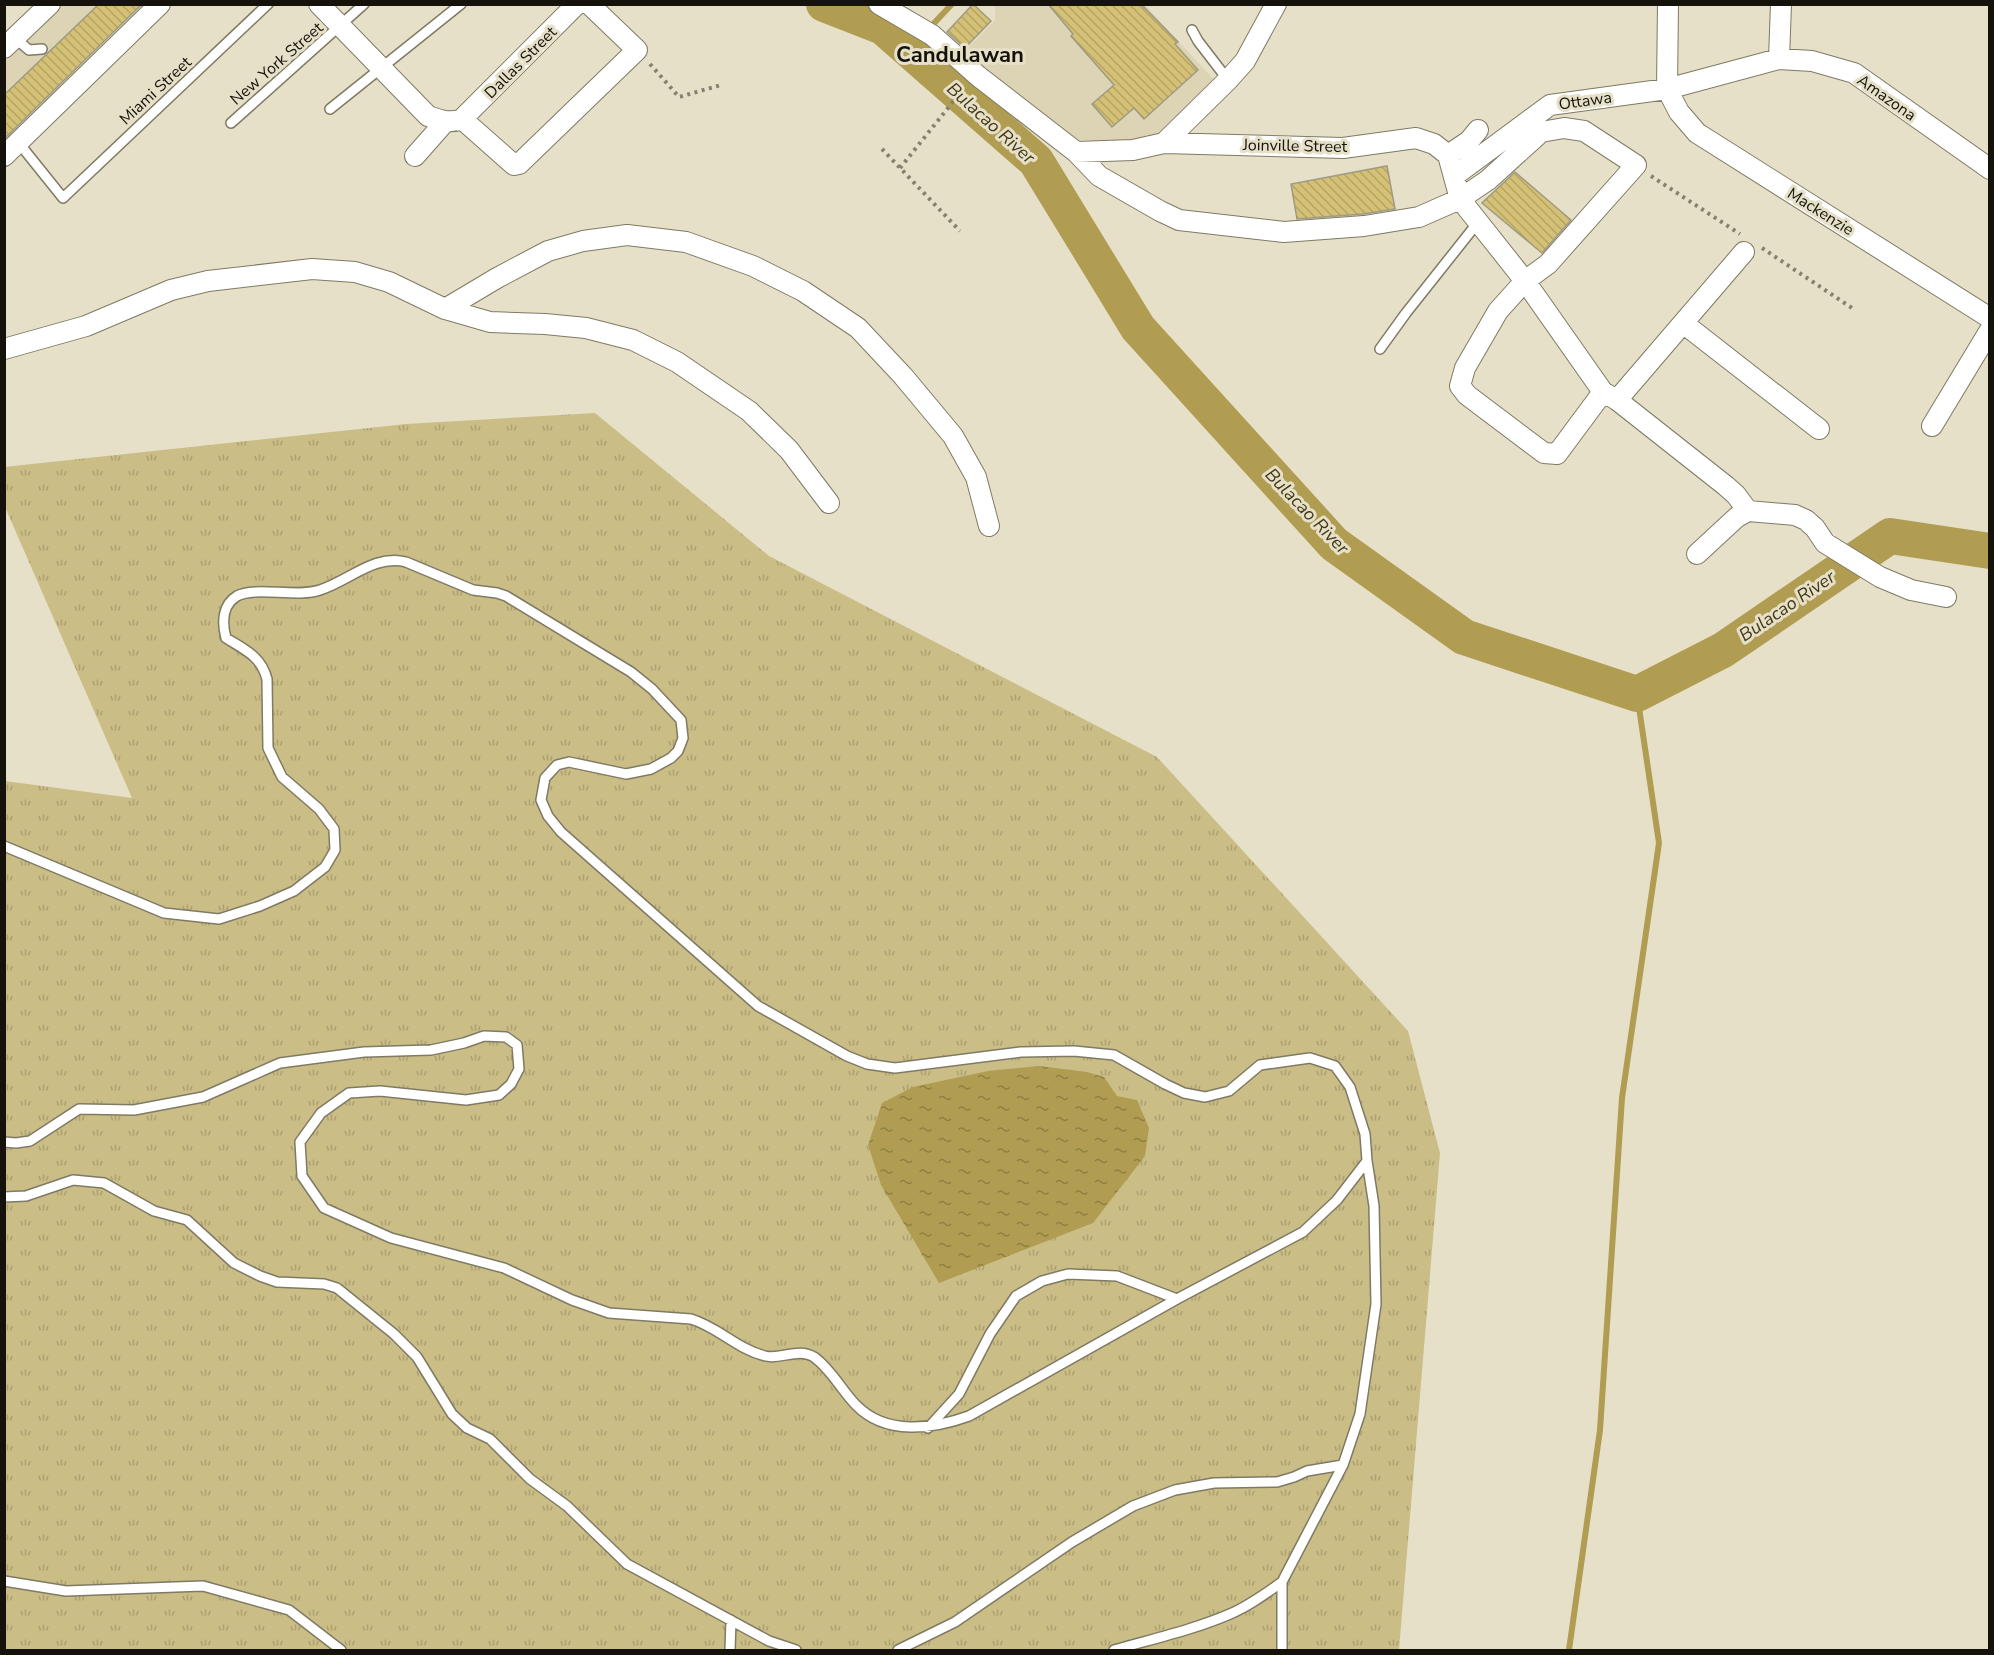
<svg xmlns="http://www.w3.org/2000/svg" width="1994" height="1655" font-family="'Nunito Sans',sans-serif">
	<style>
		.built { fill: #dcd4b5 }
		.grass { fill: url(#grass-tufts) }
		.water { fill: url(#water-ripples) }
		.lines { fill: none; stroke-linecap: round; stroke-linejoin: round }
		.stream { stroke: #b09d52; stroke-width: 6 }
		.river { stroke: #b09d52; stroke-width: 36 }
		.building { fill: url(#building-back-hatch); stroke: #9f9a83; stroke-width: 1.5 }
		.lane-casing { stroke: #7f7a64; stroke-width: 12 }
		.street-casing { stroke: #7f7a64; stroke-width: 22 }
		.path { stroke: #858170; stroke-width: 4; stroke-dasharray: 3 4.5; stroke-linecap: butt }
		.lane { stroke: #fff; stroke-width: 9 }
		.street { stroke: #fff; stroke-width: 20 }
		.labels { text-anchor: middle; stroke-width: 6; stroke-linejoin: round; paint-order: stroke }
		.street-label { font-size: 16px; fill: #14120a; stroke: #e6e0c8 }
		.water-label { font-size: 18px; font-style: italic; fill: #403716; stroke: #e6e0c8 }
		.district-label { font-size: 22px; font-weight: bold; fill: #14120a; stroke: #e6e0c8 }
	</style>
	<defs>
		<pattern id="grass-tufts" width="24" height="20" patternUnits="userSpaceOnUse" patternTransform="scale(1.5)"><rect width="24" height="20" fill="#cbbd86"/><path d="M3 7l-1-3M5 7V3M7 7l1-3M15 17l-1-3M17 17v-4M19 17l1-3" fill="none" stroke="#ada172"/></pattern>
		<pattern id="water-ripples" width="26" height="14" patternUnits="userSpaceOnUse" patternTransform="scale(1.5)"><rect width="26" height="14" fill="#b09d52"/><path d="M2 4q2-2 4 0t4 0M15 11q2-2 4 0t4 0" fill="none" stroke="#8e7f42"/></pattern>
		<pattern id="building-back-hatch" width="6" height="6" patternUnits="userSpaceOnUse" patternTransform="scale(1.5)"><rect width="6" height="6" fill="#d4c176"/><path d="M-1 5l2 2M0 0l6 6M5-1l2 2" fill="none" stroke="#b5a565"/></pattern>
	</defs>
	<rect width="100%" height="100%" fill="#e6e0c8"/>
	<path class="built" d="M 61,5 L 158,5 L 5,152 L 4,59 Z
		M 995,5 L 1145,5 L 1218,84 L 1157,138 L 1121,144 L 1066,138 L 962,54 L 995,20 Z"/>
	<path class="grass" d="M 595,413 L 769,556 L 1157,757 L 1408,1031 L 1440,1153 L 1399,1650 L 5,1650 L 5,781 L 132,798 L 5,507 L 4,467 L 406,424 Z"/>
	<path class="water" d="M 1039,1066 L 1087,1072 L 1104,1077 L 1117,1096 L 1137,1100 L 1149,1128 L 1145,1156 L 1093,1223 L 939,1283 L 881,1185 L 868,1145 L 882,1103 L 913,1087 L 988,1071 Z"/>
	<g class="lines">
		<path class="stream" d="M 909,50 L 952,4
			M 1569,1650 L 1600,1430 L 1622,1098 L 1659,843 L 1637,694"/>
		<path class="river" d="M 824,4 L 883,27 L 1036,161 L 1138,328 L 1334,544 L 1464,637 L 1637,694 L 1723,650 L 1890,536 L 1990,551"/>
	</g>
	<path class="building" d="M 99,4 L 142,4 L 4,139 L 4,95 Z
		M 973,4 L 991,21 L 965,48 L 947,32 Z
		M 1048,4 L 1141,4 L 1178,42 L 1175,44 L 1198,70 L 1144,119 L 1134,108 L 1112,127 L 1092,104 L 1114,85 L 1071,36 L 1073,34 Z
		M 1387,166 L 1395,209 L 1363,214 L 1297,219 L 1291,184 Z
		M 1515,172 L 1571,220 L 1542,253 L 1482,203 Z"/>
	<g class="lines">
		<defs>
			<path id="lane" d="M 1192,30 L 1198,41 L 1228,80
				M 15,38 L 29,50 L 42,49
				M 330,109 L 461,4
				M 231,123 L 364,4
				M 18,142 L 63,198 L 268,4
				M 1380,349 L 1406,313 L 1479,221
				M 4,846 L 164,913 L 219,919 L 260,906 L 294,891 L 325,867 L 335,850 L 334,829 L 319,809 L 282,777 L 268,748 L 267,679 C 261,656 245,650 226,638 C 222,623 222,605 237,596 C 255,586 297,598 320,590 C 349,581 374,554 406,562 L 473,590 L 497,593 L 506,596 L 631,672 L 652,689 L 681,720 L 683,738 L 678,751 L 671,758 L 651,769 L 626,774 L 569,762 L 557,765 L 545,778 L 541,800 L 548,816 L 561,832 L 758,1006 L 847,1056 L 867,1064 L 895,1068 L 1021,1052 L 1074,1051 L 1114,1055 L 1165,1084 L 1184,1093 L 1205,1097 L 1229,1091 L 1260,1065 L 1310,1058 L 1335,1066 L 1350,1087 L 1365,1134 L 1367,1161 L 1374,1206 L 1376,1304 L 1360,1414 L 1343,1465 L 1282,1582 L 1282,1650
				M 4,1142 L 16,1143 L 30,1141 L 79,1109 L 134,1110 L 203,1097 L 280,1063 L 364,1052 L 431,1050 L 464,1043 L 484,1036 L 506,1037 L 517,1045 L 519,1069 L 511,1084 L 499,1095 L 466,1100 L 380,1091 L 349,1093 L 321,1113 L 300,1142 L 302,1176 L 324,1208 L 391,1238 L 504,1268 L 572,1300 L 609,1313 L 691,1319 C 718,1327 737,1349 765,1356 C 781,1360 798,1347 814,1357 C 831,1369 842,1391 856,1405 C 886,1436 933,1429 969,1416 L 1177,1299 L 1303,1232 L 1337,1200 L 1367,1161
				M 4,1197 L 26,1196 L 73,1180 L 104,1183 L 154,1211 L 187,1220 L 234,1263 L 260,1276 L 277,1282 L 324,1284 L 337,1288 L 394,1334 L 417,1357 L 452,1414 L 467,1428 L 490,1439 L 530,1479 L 567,1506 L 627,1564 L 769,1641 L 796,1650
				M 928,1428 L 959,1394 L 990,1334 L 1016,1296 L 1042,1281 L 1068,1274 L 1117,1276 L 1177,1299
				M 4,1581 L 66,1591 L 203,1586 L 289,1610 L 341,1650
				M 730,1650 L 731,1620
				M 898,1650 L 955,1622 L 1072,1542 L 1133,1506 L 1175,1490 L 1214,1483 L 1277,1482 L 1294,1477 L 1307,1471 L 1343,1465
				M 1114,1650 C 1152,1639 1193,1630 1230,1614 C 1249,1606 1265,1594 1282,1582"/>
			<path id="street" d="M 319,4 L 428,116 C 440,120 449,124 462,119 L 577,4
				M 879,4 L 932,35 L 978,76 L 1076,152 L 1099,176 L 1160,211 L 1179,220 L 1284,232 L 1364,226 L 1419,217 L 1460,199 L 1488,180 L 1541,132 L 1564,128 L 1584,131 L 1636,165 L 1548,264 L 1525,281 L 1498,311 L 1465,368 L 1460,386 L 1467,395 L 1544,453 L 1557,454 L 1603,392
				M 1668,4 L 1667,89 L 1679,112 L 1697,133 L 1990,318
				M 4,48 L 50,4
				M 1779,59 L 1781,4
				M 462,119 L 514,165 L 519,164 L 637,50 L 589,4
				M 1164,143 L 1228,80 L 1245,61 L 1276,4
				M 1076,152 L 1133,150 L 1164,143 L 1343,148 L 1416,138 L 1434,144 L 1448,155 L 1460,199 L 1525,281 L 1603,392 L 1617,400 L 1726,486 L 1736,495 L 1748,511 L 1737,517 L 1697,554
				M 1448,155 L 1469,141 L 1478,130
				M 4,156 L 160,4
				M 415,156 L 445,122
				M 1454,176 L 1550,105 L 1667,89 L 1779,59 L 1812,61 L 1854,73 L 1990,169
				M 445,309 L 497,278 L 548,251 L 583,241 L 627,235 L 686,242 L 753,266 L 803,291 L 858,328 L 903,376 L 953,436 L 976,477 L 989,526
				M 1683,323 L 1819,429
				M 4,349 L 86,326 L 171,290 L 208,281 L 312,269 L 355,272 L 389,282 L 445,309 L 490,322 L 545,324 L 586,328 L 633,340 L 677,362 L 749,411 L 789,450 L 829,503
				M 1617,400 L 1744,252
				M 1932,426 L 1990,330
				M 1748,511 L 1795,515 L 1806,520 L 1815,528 L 1825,543 L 1880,577 L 1911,590 L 1946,597"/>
		</defs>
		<use href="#lane" class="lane-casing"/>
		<use href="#street" class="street-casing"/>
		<path class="path" d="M 650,64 L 679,97 L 721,85
			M 882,149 L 960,231
			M 900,168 L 964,88
			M 1651,176 L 1740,234
			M 1762,248 L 1852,308"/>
		<use href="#lane" class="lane"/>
		<use href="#street" class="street"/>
	</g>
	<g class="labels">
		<g class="street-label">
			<text transform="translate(520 62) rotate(-45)" y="6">Dallas Street</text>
			<text transform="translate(276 63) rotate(-41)" y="6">New York Street</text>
			<text transform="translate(155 90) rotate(-43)" y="6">Miami Street</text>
			<text transform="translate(1887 97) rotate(35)" y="6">Amazona</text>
			<text transform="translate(1585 100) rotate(-8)" y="6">Ottawa</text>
			<text transform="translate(1295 145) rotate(1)" y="6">Joinville Street</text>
			<text transform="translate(1821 211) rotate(32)" y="6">Mackenzie</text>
		</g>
		<g class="water-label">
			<text transform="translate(991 123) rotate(42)" y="6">Bulacao River</text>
			<text transform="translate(1307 511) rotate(46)" y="6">Bulacao River</text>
			<text transform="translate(1787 606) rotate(-34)" y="6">Bulacao River</text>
		</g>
		<g class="district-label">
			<text x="960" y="62">Candulawan</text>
		</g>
	</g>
	<rect width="1994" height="1655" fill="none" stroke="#14120a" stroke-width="12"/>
</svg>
